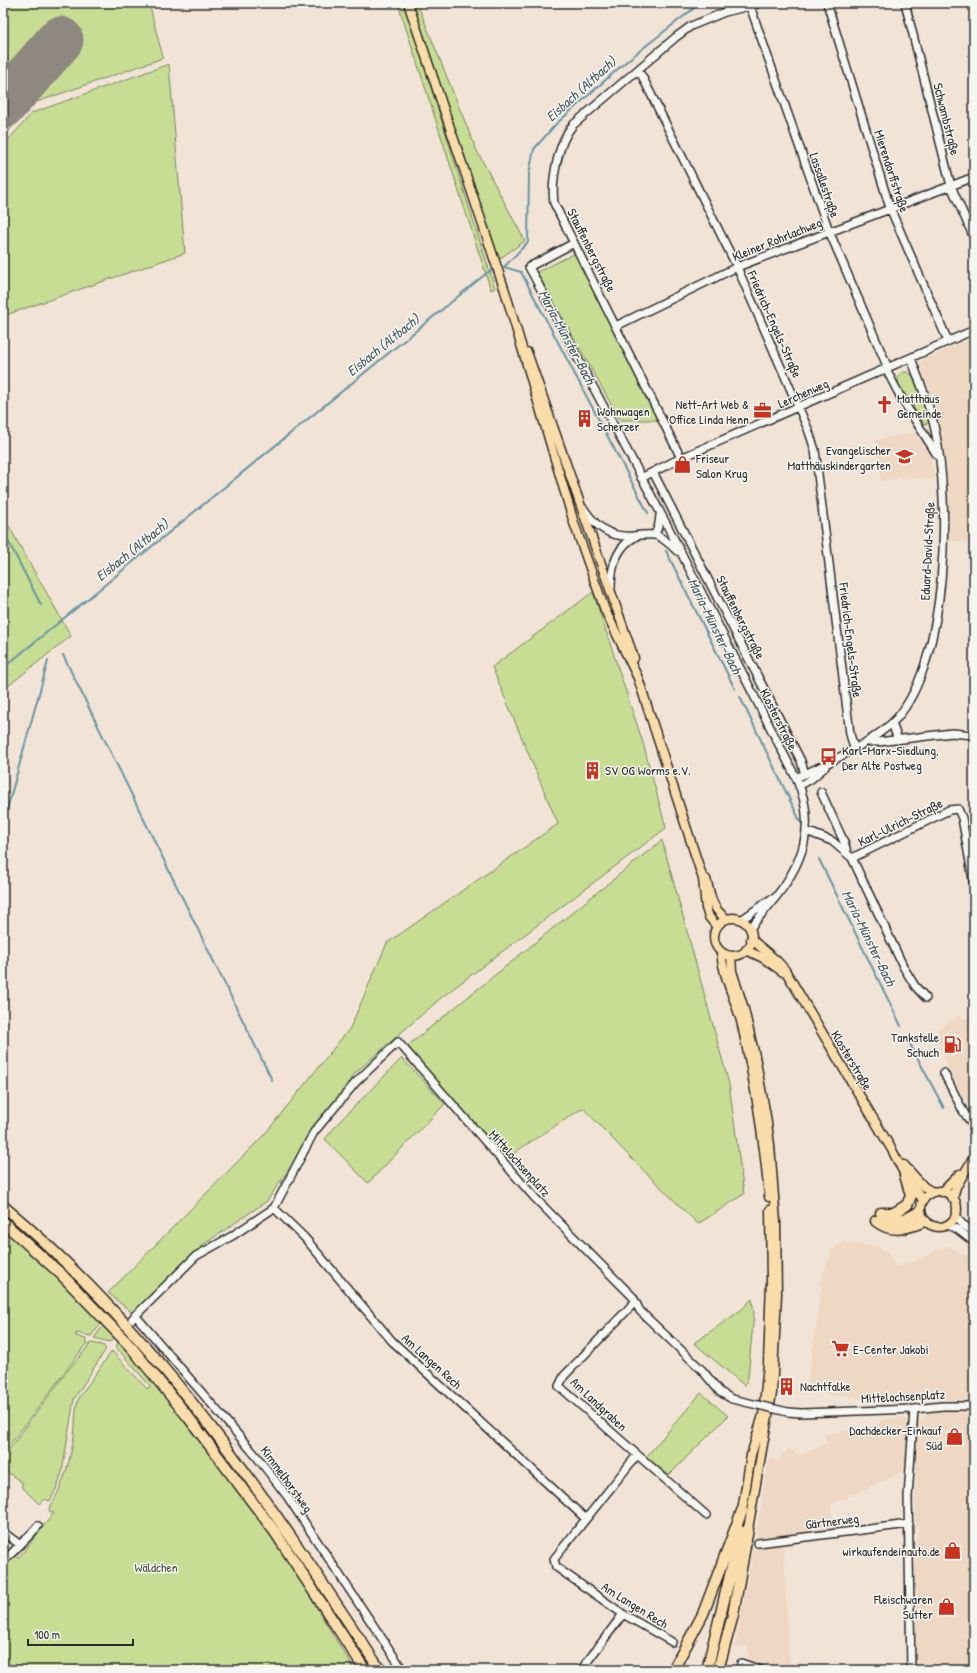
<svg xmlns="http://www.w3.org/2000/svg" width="977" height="1673" font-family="'Patrick Hand',sans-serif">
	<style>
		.built { fill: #eed7c3 }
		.green { fill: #c6dd93; stroke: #78845f }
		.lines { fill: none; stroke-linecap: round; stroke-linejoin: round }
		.stream { stroke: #6994a4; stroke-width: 2 }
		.runway { stroke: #8e8880; stroke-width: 47 }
		.minor-casing { stroke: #2b2b2b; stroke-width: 10 }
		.major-casing { stroke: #2b2b2b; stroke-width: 11 }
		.highway-casing { stroke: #2b2b2b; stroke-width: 13 }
		.minor { stroke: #f6f6f2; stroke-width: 7 }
		.major { stroke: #faddab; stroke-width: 8 }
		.highway { stroke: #faddab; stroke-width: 10 }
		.minor-bridge-casing { stroke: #2b2b2b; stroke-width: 10; stroke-linecap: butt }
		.minor-bridge { stroke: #f6f6f2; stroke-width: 7 }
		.labels { text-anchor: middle; stroke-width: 3; stroke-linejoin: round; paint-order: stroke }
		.street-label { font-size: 13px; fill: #2b2b2b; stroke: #f6f6f2 }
		.poi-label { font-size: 13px; fill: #2b2b2b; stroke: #f6f6f2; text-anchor: start }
		.park-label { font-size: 13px; fill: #525845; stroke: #f6f6f2 }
		.water-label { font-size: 14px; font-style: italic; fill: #45575d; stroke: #f6f6f2 }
	</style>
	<rect width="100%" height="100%" fill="#f1e4d6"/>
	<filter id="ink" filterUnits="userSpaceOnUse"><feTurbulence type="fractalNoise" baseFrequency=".025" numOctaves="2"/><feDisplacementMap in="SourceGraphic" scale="8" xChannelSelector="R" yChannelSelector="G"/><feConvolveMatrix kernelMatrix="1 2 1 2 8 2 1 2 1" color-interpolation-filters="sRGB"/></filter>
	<g filter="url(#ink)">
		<path class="built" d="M 973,338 L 974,542 L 949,541 L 950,521 L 944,444 L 937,413 L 920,364 L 923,360 Z
			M 917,432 L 930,456 L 935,480 L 906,477 L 881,481 L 876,440 Z
			M 958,1016 L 974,1022 L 974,1114 L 955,1083 L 936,1038 L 939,1029 Z
			M 843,1242 L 880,1247 L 881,1250 L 887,1251 L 895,1267 L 908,1262 L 909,1264 L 946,1246 L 974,1259 L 974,1402 L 953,1403 L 947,1399 L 875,1399 L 875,1395 L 873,1395 L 872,1399 L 812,1392 L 812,1388 L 807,1387 L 822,1284 L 820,1283 L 832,1250 Z
			M 974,1410 L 974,1670 L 917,1670 L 915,1568 L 918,1526 L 915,1525 L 916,1470 L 904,1471 L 830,1505 L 838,1533 L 783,1540 L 790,1670 L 775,1670 L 748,1661 L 748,1647 L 735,1647 L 754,1547 L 769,1459 L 778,1460 L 789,1448 L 799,1456 L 827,1443 L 824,1435 L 879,1425 L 881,1420 L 900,1417 L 910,1421 L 922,1420 L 928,1413 L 933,1411 Z"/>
		<path class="green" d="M 3,3 L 149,3 L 163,58 L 31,104 L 3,138 Z
			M 404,3 L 495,288 L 491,290 L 398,4 Z
			M 413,3 L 417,3 L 476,149 L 525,241 L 499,259 Z
			M 169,64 L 185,253 L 3,316 L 3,146 L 32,113 Z
			M 576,253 L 659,420 L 620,420 L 537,272 Z
			M 903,372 L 907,372 L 913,376 L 928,418 L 929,422 L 926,424 L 924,424 L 898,383 L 898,376 Z
			M 3,516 L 71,636 L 3,690 Z
			M 593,592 L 643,743 L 666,828 L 442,997 L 355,1073 L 267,1201 L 203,1245 L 176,1271 L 135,1315 L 108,1293 L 264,1135 L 350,1028 L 387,943 L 558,824 L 492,667 Z
			M 662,840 L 729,1084 L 744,1194 L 698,1224 L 630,1157 L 583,1108 L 524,1146 L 504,1161 L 406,1047 Z
			M 402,1058 L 445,1104 L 368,1183 L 325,1139 L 340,1121 Z
			M 3,1228 L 54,1274 L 101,1324 L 91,1336 L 76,1333 L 76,1336 L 86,1339 L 86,1344 L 3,1454 Z
			M 752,1299 L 754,1313 L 748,1377 L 745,1386 L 694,1343 L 741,1310 Z
			M 103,1326 L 114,1338 L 110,1342 L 94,1338 Z
			M 119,1340 C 176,1407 230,1476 280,1549 C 306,1588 329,1630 355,1670 L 3,1670 L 3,1565 L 12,1557 L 19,1557 L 54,1513 L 50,1512 L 49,1509 C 63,1486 70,1462 74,1436 C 76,1422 74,1408 80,1396 L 112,1351 L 147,1389 L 150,1386 L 116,1347 Z
			M 91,1343 L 103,1345 L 106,1349 L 74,1399 L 62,1472 L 58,1485 L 50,1501 L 44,1499 L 39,1504 L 21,1486 L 23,1483 L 7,1472 L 3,1474 L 3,1458 L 65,1374 Z
			M 701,1393 L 728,1416 L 669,1475 L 646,1457 Z"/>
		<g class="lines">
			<path class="stream" d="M 504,267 L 521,272 L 648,513
				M 500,268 L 504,267 L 528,242 L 529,174 L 534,149 L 556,124 L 628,60 L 698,5 L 705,3
				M 3,531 L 41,605
				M 666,551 L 735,689
				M 63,655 L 272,1080
				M 3,668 L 488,272 L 496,270
				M 740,697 L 801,823
				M 3,824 L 48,661
				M 819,859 L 901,1026
				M 910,1044 L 944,1108"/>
			<path class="runway" d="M 3,105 L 60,40"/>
			<defs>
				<path id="minor" d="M 827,3 L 890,208 L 948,341
					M 905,3 L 951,186 L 974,238
					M 750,6 L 829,231 L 888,368
					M 638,71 L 642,76 L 737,267 L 808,429 L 815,450 L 850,734 L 854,748
					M 574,243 L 529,267 L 667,525 L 796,778 C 818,825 803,865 771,903 C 764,912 756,920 750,929
					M 616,326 L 737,267 L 974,177
					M 886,369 L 900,396 L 937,455
					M 681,458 L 554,203 C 551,181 558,142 573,125 L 676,37 L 691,26 L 725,12 L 761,3
					M 653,472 L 801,761 L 805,774
					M 641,478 L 681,458 L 974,330
					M 584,509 C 596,527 610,538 633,536 C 640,535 648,534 655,535 C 663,537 671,545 677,551
					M 655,535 L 659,524 L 660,515
					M 611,588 C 611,567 616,547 635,537
					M 892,723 L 898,740
					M 866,742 L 878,742 L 952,733 L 973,735
					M 796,778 C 825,765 876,741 897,718 C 948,659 951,503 935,430 C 930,405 919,381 911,358
					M 799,786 L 811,779 L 825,767
					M 821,792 L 844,842 L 847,852
					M 806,831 L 832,841 L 852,858 L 904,968 L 915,986 L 926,998
					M 852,858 L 949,810 L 958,809 L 962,818 L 974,885
					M 741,920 L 771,899
					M 944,1073 L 963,1111 L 974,1127
					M 274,1208 L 304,1237 L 392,1341 L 586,1519
					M 956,1215 L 962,1224 L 974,1232
					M 948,1225 L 957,1229 L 974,1242
					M 635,1302 L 564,1376 L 559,1386 L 706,1515
					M 135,1315 L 257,1457 L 287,1496 L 403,1670
					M 132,1319 L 196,1256 L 232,1236 L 274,1208 L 314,1132 L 356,1082 L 398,1042 L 534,1197 L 621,1285 L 633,1297 L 640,1311 L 702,1370 L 720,1392 L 732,1399
					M 788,1412 L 801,1413 L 914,1409 L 943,1406 L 974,1406
					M 637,1455 L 554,1559 L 556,1567 L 623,1614 L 672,1642
					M 3,1532 L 19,1544
					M 758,1543 L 909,1524
					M 3,1562 C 15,1549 27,1539 38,1526
					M 741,1663 L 761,1670
					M 581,1670 L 623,1614
					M 911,1670 L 908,1497 L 914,1409"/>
				<path id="major" d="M 408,3 L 505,291 L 574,523 L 605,610 L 638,678 L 703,879 L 706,908 L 709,917 L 717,927
					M 527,352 L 634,658
					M 706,879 C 711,895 711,909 727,919
					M714 937a19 19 0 1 1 38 0a19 19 0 1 1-38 0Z
					M 751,939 L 778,962 L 785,970 L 892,1150 L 905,1175 L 923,1200
					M 746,950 L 763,958 L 783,972
					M 721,952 C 723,978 736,1000 742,1025 C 755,1082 764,1139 769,1197
					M 731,956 L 732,971 L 744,1009 L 755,1056 L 766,1116 L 770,1145 L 776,1222 L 777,1294 L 772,1393 L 748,1529
					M 904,1165 L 924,1187 L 933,1192
					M921 1209a18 18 0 1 1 36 0a18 18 0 1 1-36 0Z
					M 942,1192 L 960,1174
					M 953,1199 L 956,1187 L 974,1157
					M 742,1511 L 751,1455 L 763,1415 L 768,1364 L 771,1282 L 770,1210"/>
				<path id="highway" d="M 3,1206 C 158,1335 270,1503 380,1670
					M 881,1213 L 894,1213 L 907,1205 L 911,1196 L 905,1175
					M 882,1214 C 895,1224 908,1220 920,1211
					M 876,1221 C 892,1234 908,1228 925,1221
					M 3,1222 L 61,1274 L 131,1347 L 189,1418 L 275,1532 L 365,1670
					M 673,1670 L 703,1614 L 742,1511
					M 707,1670 L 733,1563 L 739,1530
					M 718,1670 L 733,1615 L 748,1529"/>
			</defs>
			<use href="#minor" class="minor-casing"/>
			<use href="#major" class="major-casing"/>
			<use href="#highway" class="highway-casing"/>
			<use href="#minor" class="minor"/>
			<use href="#major" class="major"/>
			<use href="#highway" class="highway"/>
			<defs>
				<path id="minor-bridge" d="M 732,1399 L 788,1412"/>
			</defs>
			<use href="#minor-bridge" class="minor-bridge-casing"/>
			<use href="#minor-bridge" class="minor-bridge"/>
		</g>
	</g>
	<defs>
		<symbol id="church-bare" viewBox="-9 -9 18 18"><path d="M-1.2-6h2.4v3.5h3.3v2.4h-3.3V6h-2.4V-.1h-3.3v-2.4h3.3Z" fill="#c8321e" stroke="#f6f6f2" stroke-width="2.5" paint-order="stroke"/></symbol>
		<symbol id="office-bare" viewBox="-9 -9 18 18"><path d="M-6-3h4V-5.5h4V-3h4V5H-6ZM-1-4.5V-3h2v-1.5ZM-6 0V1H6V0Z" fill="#c8321e" stroke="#f6f6f2" stroke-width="2.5" paint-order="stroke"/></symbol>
		<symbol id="building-bare" viewBox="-9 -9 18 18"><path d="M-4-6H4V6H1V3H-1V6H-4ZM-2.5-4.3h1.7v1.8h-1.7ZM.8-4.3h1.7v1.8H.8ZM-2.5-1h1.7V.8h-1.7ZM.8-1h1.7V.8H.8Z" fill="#c8321e" stroke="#f6f6f2" stroke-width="2.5" paint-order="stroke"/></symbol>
		<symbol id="school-bare" viewBox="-9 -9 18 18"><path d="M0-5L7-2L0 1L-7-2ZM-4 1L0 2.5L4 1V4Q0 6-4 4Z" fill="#c8321e" stroke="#f6f6f2" stroke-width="2.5" paint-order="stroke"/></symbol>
		<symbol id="shop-bare" viewBox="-9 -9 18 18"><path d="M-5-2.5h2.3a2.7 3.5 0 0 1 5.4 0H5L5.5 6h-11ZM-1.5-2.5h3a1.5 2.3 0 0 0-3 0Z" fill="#c8321e" stroke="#f6f6f2" stroke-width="2.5" paint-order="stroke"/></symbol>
		<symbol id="bus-bare" viewBox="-9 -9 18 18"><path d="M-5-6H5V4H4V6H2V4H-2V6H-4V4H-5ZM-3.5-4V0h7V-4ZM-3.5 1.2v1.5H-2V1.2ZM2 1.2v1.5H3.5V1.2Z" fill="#c8321e" stroke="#f6f6f2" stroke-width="2.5" paint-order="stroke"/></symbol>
		<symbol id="fuel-bare" viewBox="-9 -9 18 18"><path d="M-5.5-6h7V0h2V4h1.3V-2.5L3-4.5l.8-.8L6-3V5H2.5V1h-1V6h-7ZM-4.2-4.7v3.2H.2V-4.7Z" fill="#c8321e" stroke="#f6f6f2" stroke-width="2.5" paint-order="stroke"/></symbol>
		<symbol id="supermarket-bare" viewBox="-9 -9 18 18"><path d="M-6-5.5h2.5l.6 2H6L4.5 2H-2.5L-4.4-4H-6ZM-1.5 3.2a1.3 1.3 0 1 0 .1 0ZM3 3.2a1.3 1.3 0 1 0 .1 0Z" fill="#c8321e" stroke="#f6f6f2" stroke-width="2.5" paint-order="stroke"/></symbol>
	</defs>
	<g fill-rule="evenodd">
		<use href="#church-bare" x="872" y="392" width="25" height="25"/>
		<use href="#office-bare" x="750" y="398" width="25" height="25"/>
		<use href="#building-bare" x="572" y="406" width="25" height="25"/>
		<use href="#school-bare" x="892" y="444" width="25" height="25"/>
		<use href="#shop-bare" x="670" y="452" width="25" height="25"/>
		<use href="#bus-bare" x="816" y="744" width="25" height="25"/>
		<use href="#building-bare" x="580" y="758" width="25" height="25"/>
		<use href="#fuel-bare" x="940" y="1032" width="25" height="25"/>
		<use href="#supermarket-bare" x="828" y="1336" width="25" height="25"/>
		<use href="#building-bare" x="774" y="1374" width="25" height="25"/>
		<use href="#shop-bare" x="942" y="1424" width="25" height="25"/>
		<use href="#shop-bare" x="940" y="1538" width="25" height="25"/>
		<use href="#shop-bare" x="934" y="1594" width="25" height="25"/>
	</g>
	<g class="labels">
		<g class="street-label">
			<text transform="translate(947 119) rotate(76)" y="5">Schwambstraße</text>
			<text transform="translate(892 171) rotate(72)" y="5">Mierendorffstraße</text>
			<text transform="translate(825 185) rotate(71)" y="5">Lassallestraße</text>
			<text transform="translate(777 239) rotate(-22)" y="5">Kleiner Rohrlachweg</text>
			<text transform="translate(592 250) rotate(63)" y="5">Stauffenbergstraße</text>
			<text transform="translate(775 324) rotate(66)" y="5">Friedrich-Engels-Straße</text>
			<text transform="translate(803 393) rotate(-24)" y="5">Lerchenweg</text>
			<text transform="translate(927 551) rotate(-87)" y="5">Eduard-David-Straße</text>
			<text transform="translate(741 617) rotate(63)" y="5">Stauffenbergstraße</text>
			<text transform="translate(851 640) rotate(83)" y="5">Friedrich-Engels-Straße</text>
			<text transform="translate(779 719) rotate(63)" y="5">Klosterstraße</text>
			<text transform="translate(900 822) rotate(-26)" y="5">Karl-Ulrich-Straße</text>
			<text transform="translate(852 1060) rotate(59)" y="5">Klosterstraße</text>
			<text transform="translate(520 1163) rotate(48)" y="5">Mittelochsenplatz</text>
			<text transform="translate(432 1361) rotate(42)" y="5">Am Langen Rech</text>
			<text transform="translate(903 1396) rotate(-3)" y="5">Mittelochsenplatz</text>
			<text transform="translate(599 1404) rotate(43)" y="5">Am Landgraben</text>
			<text transform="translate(287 1479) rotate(54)" y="5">Kimmelhorstweg</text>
			<text transform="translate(832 1521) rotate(-7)" y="5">Gärtnerweg</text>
			<text transform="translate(635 1605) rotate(32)" y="5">Am Langen Rech</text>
		</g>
		<g class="poi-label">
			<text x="897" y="403">Matthäus<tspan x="897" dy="15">Gemeinde</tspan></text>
			<text x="749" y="409" text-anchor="end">Nett-Art Web &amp;<tspan x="749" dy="15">Office Linda Henn</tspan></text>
			<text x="597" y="416">Wohnwagen<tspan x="597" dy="15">Scherzer</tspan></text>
			<text x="891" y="455" text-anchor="end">Evangelischer<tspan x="891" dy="15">Matthäuskindergarten</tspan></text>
			<text x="696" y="463">Friseur<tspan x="696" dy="15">Salon Krug</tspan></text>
			<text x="842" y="755">Karl-Marx-Siedlung,<tspan x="842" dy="15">Der Alte Postweg</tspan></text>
			<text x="605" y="775">SV OG Worms e.V.</text>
			<text x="939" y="1042" text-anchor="end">Tankstelle<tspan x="939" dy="15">Schuch</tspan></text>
			<text x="853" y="1354">E-Center Jakobi</text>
			<text x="800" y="1391">Nachtfalke</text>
			<text x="942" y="1435" text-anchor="end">Dachdecker-Einkauf<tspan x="942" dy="15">Süd</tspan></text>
			<text x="940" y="1556" text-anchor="end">wirkaufendeinauto.de</text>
			<text x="933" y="1604" text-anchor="end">Fleischwaren<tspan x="933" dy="15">Sutter</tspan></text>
		</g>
		<g class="park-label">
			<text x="156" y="1572">Wäldchen</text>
		</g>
		<g class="water-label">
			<text transform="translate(581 89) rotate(-42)" y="5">Eisbach (Altbach)</text>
			<text transform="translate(567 337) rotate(62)" y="5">Maria-Münster-Bach</text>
			<text transform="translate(383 345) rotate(-39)" y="5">Eisbach (Altbach)</text>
			<text transform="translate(132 550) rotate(-39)" y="5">Eisbach (Altbach)</text>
			<text transform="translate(715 626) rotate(64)" y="5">Maria-Münster-Bach</text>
			<text transform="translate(869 938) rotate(64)" y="5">Maria-Münster-Bach</text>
		</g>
	</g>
	<rect width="977" height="1673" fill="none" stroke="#f6f6f2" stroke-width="16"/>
	<rect x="8" y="8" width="961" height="1657" fill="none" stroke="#2b2b2b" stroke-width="1.5" filter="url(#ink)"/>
	<path d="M28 1639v6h105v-6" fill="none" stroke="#2b2b2b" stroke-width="2"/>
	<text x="34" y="1639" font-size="12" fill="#2b2b2b" stroke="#f6f6f2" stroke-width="3" paint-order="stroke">100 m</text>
</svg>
